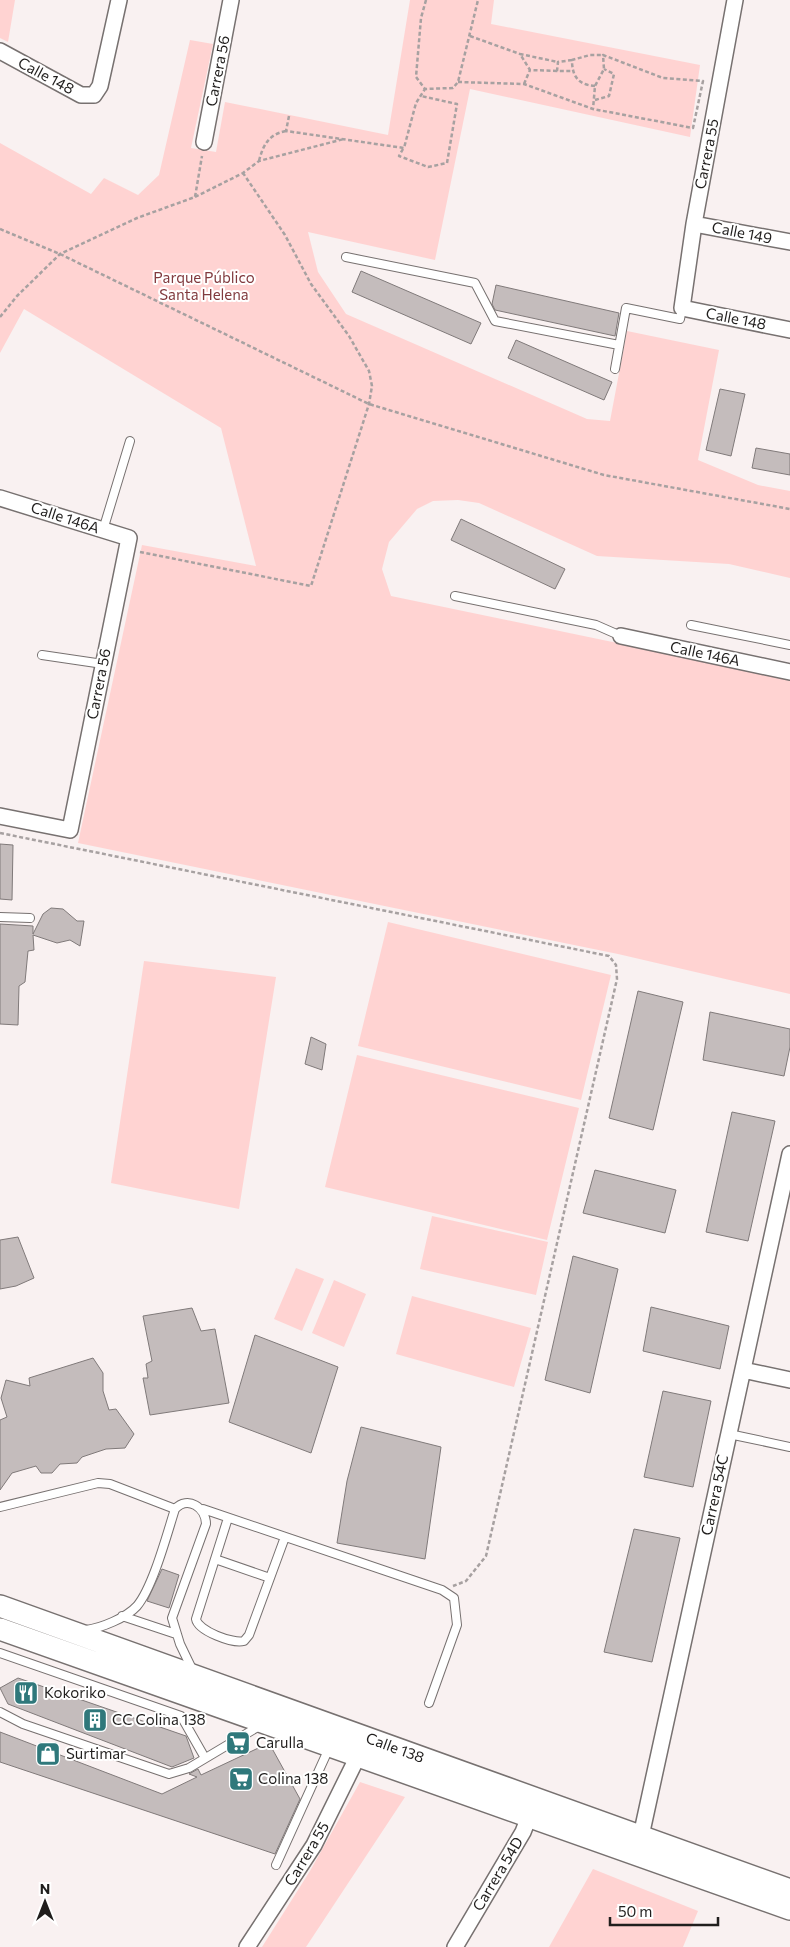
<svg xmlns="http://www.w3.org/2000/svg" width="790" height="1947" font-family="Commissioner,sans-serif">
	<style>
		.green { fill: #ffd3d2 }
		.building { fill: #c4bcbc; stroke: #807a7a }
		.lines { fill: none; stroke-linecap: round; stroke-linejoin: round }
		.lane-casing { stroke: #777170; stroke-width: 10 }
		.street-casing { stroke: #777170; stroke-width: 18 }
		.secondary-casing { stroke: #777170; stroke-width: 24 }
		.path { stroke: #a7a1a1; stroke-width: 2.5; stroke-dasharray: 4 2.5; stroke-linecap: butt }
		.lane { stroke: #fff; stroke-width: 8 }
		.street { stroke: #fff; stroke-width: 15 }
		.secondary { stroke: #fff; stroke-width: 21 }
		.labels { text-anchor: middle; stroke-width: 4; stroke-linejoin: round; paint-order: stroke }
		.street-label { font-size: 15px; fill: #201e1d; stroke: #fff }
		.park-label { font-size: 15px; fill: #813a3e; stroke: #fff }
		.poi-label { font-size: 15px; fill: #201e1d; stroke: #fff; text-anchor: start }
	</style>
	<rect width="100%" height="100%" fill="#f9f1f1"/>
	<path class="green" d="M 0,0 L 15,0 L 8,42 L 0,38 Z
		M 410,0 L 494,0 L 491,24 L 700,65 L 690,137 L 470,89 L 435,260 L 308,232 L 318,272 L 346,314 L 587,419 L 610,421 L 627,331 L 719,350 L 698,460 L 758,485 L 790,491 L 790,578 L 729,564 L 597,556 L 479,503 L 458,500 L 433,501 L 417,509 L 389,542 L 382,569 L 391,596 L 790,679 L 790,994 L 618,954 L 78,843 L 142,545 L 256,566 L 221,428 L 24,309 L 0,353 L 0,143 L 91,194 L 104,178 L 138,195 L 159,175 L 190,40 L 213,44 L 191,148 L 216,152 L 225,102 L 388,135 Z
		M 388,922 L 611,975 L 581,1100 L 358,1046 Z
		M 144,961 L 276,977 L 239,1209 L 111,1183 Z
		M 357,1055 L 579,1108 L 547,1240 L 325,1187 Z
		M 432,1216 L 548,1242 L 536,1295 L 420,1269 Z
		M 296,1268 L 324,1279 L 302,1331 L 274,1319 Z
		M 334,1280 L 366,1294 L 344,1347 L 312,1333 Z
		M 412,1296 L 531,1328 L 514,1387 L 396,1354 Z
		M 360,1782 L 405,1797 L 306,1947 L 262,1947 L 310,1871 Z
		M 593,1869 L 698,1911 L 683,1947 L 549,1947 Z"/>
	<path class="building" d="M 361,271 L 481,323 L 471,344 L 352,292 Z
		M 496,285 L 619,313 L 615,336 L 495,310 L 492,304 Z
		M 516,340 L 612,382 L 604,400 L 508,358 Z
		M 720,389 L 745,394 L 731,456 L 706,450 Z
		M 756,448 L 790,454 L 790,475 L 752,468 Z
		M 461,519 L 565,569 L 555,589 L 451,540 Z
		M 0,844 L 13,845 L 12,900 L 0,899 Z
		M 51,908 L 63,909 L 77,921 L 84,921 L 80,946 L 70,940 L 57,943 L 33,935 L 34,950 L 28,951 L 25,982 L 19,986 L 18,1025 L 0,1024 L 0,924 L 33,926 L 33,934 L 43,914 Z
		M 638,991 L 683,1002 L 653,1130 L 609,1118 Z
		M 710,1012 L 790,1029 L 790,1047 L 784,1076 L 703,1060 Z
		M 311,1037 L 326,1044 L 322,1070 L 305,1064 Z
		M 732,1112 L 775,1121 L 748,1241 L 706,1232 Z
		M 595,1170 L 676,1190 L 665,1233 L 583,1213 Z
		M 18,1237 L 34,1278 L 16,1286 L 0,1289 L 0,1240 Z
		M 573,1256 L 618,1269 L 590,1393 L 545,1380 Z
		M 651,1307 L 729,1326 L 720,1369 L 643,1351 Z
		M 192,1308 L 201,1331 L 215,1329 L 229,1403 L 150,1415 L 143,1378 L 148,1378 L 146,1364 L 152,1361 L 143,1316 Z
		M 255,1335 L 338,1367 L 311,1453 L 229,1422 Z
		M 93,1358 L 103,1373 L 103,1391 L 109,1410 L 116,1409 L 134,1434 L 125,1448 L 106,1449 L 82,1457 L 77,1463 L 60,1464 L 52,1473 L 41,1473 L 36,1466 L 12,1473 L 0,1490 L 0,1420 L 7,1417 L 1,1398 L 6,1380 L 30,1386 L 29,1378 Z
		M 663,1391 L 711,1401 L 693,1487 L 644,1477 Z
		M 361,1427 L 441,1447 L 425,1559 L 337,1543 L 347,1481 Z
		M 634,1529 L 680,1538 L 652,1662 L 604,1652 Z
		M 162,1569 L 179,1575 L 169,1608 L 147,1601 Z
		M 18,1678 L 186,1736 L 194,1758 L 172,1767 L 8,1704 L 0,1688 Z
		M 0,1732 L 162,1794 L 197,1777 L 189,1774 L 198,1769 L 201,1775 L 269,1743 L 300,1799 L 275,1854 L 0,1762 Z"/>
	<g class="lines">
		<defs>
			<path id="lane" d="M 346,257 L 475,283 L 495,321 L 619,345
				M 615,369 L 626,308 L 680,319 L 682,308
				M 103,530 L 130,441
				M 455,596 L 596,625 L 621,636
				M 691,625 L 790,645
				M 42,655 L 103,664
				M 0,917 L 30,918
				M 729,1434 L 790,1447
				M 0,1507 L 98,1483 L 110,1484 L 175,1509
				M 203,1509 L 442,1590 L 454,1598 L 457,1625 L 429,1703
				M 228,1518 L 196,1619 C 198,1631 233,1644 244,1641 L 249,1635 L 285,1537
				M 215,1559 L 270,1578
				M 122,1616 L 176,1634
				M 86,1630 C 101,1628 126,1618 137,1606 C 153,1587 167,1534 175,1509 C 188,1495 206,1508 206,1524 L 172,1618 L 180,1644 L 192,1669
				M 0,1653 L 181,1716 L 205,1758
				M 0,1712 L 23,1724 L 169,1774 L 189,1768 L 261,1725
				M 276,1865 L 330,1746"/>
			<path id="street" d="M 735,0 L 694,224 L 682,308 L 790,330
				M 0,51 L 81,95 L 94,95 L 100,86 L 119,0
				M 204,142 L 231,0
				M 694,224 L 790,242
				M 0,498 L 129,538 L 70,830 L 0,816
				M 621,636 L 790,672
				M 743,1370 L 790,1380
				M 641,1836 L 790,1154
				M 247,1947 L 314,1845 L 358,1756
				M 455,1947 L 523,1832 L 532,1809"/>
			<path id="secondary" d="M 0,1606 L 790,1890
				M 0,1629 L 790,1909"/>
		</defs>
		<use href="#lane" class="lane-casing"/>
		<use href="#street" class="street-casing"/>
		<use href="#secondary" class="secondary-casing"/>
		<path class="path" d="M 426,0 L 421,18 L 416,77 L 425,89 L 453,88 L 458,82 L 478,0
			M 470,36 L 520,54
			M 572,60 L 558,62 L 557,71 L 572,71
			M 557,71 L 530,70 L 520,54 L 558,62
			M 458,82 L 524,84 L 593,109 L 693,128 L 703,81 L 663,78 L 603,55 L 604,69 L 595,86 L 593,109
			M 524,84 L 530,70
			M 595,86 C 578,85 572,76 572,60 L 590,55 L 603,55
			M 595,100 L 609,96 L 614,74 L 604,69
			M 289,116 L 286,131 L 404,148 L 416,103 L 425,89
			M 403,149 L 399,156 L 428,167 L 447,163 L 457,104 L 421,96
			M 259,161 C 263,145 269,134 286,131
			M 195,197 L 243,173 L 259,161 L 344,139
			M 0,229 L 60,254 L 369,404 L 604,475 L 790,509
			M 0,317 L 17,296 L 60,254 L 137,218 L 195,197 L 202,156
			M 140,552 L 311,586 L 369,404 L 372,386 L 369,371 L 349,336 L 311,284 L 285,235 L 243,173
			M 0,833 L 609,956 L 616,965 L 617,979 L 486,1556 L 466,1581 L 453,1586"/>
		<use href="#lane" class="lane"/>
		<use href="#street" class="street"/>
		<use href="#secondary" class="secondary"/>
	</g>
	<defs>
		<symbol id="restaurant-square" viewBox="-11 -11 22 22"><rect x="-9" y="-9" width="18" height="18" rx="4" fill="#2f787b" stroke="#fff"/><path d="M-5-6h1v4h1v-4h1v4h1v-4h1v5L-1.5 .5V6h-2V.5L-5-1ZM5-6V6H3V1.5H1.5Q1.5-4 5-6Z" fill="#fff"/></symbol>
		<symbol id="building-square" viewBox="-11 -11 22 22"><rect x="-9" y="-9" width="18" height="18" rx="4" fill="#2f787b" stroke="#fff"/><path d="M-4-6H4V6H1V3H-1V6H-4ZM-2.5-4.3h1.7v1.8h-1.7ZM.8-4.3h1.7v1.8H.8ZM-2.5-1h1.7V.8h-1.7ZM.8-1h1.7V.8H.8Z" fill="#fff"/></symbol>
		<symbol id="supermarket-square" viewBox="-11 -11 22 22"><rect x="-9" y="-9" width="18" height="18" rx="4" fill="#2f787b" stroke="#fff"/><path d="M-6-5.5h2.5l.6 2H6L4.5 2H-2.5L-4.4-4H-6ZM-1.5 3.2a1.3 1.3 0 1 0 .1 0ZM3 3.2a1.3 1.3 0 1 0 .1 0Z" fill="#fff"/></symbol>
		<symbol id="shop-square" viewBox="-11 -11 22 22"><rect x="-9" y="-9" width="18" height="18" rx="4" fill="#2f787b" stroke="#fff"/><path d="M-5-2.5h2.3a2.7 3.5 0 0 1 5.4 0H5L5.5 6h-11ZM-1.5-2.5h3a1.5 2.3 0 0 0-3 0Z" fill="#fff"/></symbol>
	</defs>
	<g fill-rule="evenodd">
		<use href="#restaurant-square" x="12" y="1679" width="28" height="28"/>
		<use href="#building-square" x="81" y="1706" width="28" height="28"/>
		<use href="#supermarket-square" x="224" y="1729" width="28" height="28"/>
		<use href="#shop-square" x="34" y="1740" width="28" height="28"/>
		<use href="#supermarket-square" x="227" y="1765" width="28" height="28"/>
	</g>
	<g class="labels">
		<g class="street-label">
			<text transform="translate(218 71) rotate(-79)" y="5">Carrera 56</text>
			<text transform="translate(46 76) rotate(28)" y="5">Calle 148</text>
			<text transform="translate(707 154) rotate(-79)" y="5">Carrera 55</text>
			<text transform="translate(742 233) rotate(11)" y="5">Calle 149</text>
			<text transform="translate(736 319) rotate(11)" y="5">Calle 148</text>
			<text transform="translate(65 518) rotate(18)" y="5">Calle 146A</text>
			<text transform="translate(705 654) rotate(12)" y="5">Calle 146A</text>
			<text transform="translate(99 684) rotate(-79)" y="5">Carrera 56</text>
			<text transform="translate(715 1495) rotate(-78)" y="5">Carrera 54C</text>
			<text transform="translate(395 1748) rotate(20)" y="5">Calle 138</text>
			<text transform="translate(307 1854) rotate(-59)" y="5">Carrera 55</text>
			<text transform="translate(498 1874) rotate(-59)" y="5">Carrera 54D</text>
		</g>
		<g class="park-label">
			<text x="204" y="283">Parque Público<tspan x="204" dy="17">Santa Helena</tspan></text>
		</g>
		<g class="poi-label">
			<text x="44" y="1698">Kokoriko</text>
			<text x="112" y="1725">CC Colina 138</text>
			<text x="256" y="1748">Carulla</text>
			<text x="66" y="1759">Surtimar</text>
			<text x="258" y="1784">Colina 138</text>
		</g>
	</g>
	<g transform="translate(45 1902)" stroke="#ffffff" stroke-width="4" paint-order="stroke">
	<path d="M0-4L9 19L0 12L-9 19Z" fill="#201e1d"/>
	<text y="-8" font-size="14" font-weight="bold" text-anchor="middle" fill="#201e1d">N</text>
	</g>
	<path d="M610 1917v8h108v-8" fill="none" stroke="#201e1d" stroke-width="2.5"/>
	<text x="618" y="1917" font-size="15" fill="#201e1d" stroke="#ffffff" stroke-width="4" paint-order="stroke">50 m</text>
</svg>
